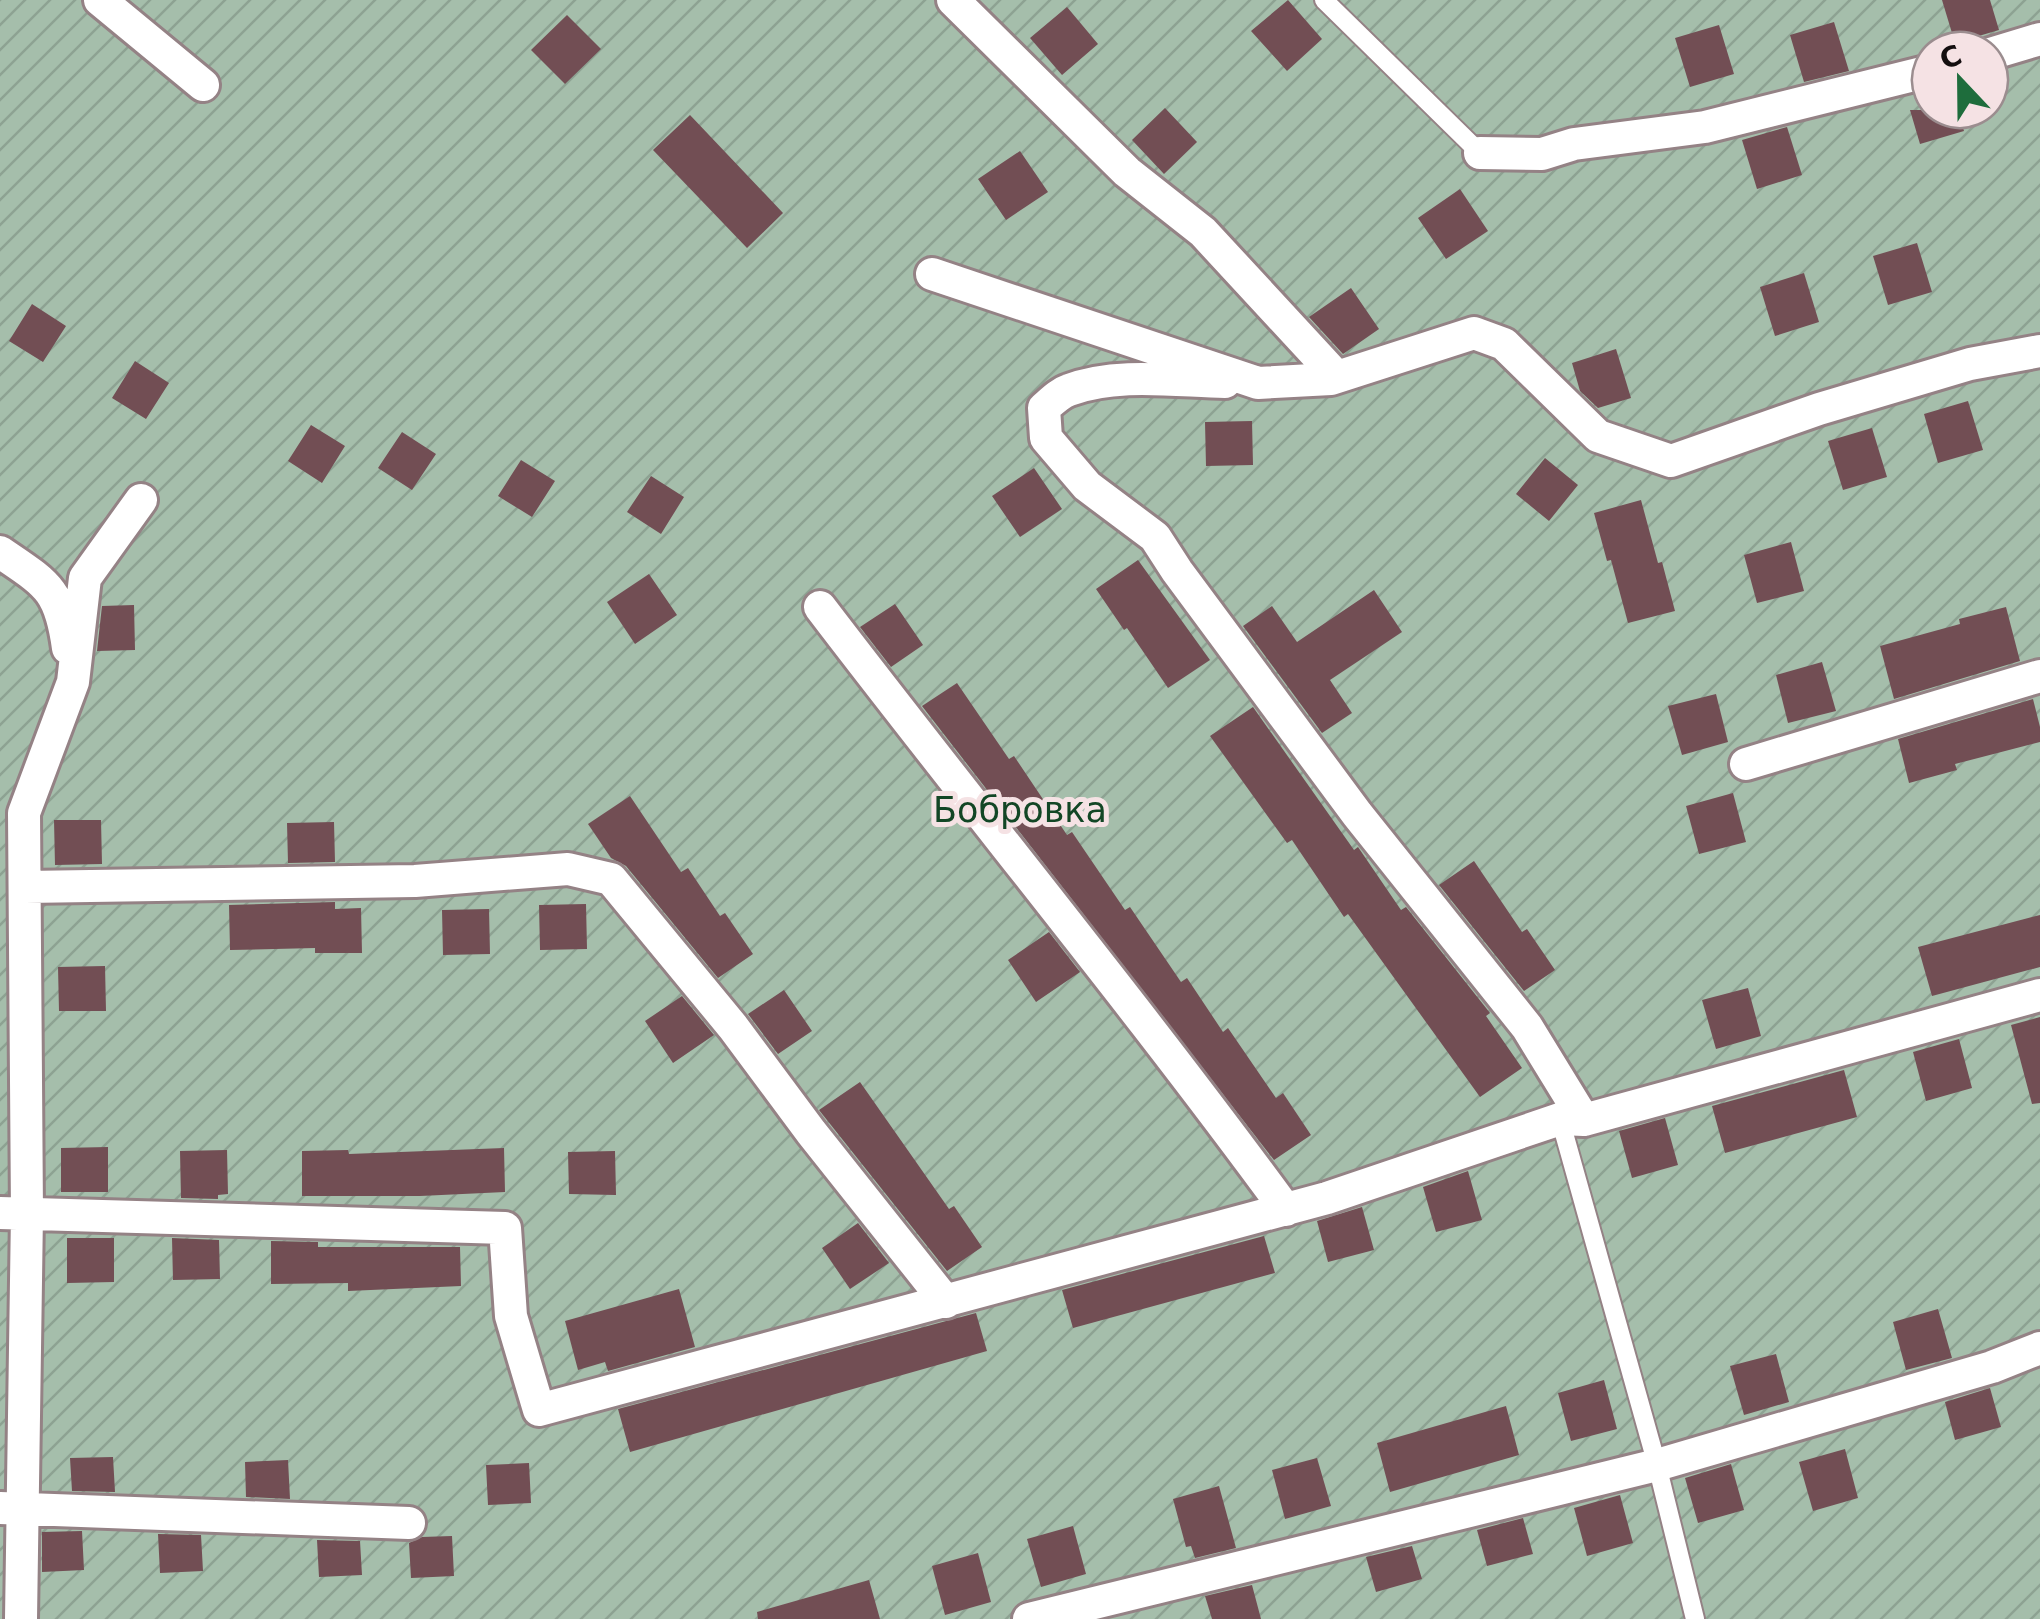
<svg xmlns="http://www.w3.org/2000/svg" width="2040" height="1619" font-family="'DejaVu Sans',sans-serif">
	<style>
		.garden { fill: url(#garden-furrows); fill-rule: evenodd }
		.building { fill: #724e54 }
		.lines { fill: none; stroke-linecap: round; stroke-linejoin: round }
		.service-casing { stroke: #948285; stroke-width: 22 }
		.minor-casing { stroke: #948285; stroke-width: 38 }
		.service { stroke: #fff; stroke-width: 18 }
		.minor { stroke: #fff; stroke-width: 32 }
		.labels { text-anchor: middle; stroke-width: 10; stroke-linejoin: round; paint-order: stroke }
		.park-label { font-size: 35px; fill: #124625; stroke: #f5e2e4 }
	</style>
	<defs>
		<pattern id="garden-furrows" width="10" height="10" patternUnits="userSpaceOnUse" patternTransform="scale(2.5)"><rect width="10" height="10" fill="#a5beab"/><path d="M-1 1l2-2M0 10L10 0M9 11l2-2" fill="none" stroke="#8da292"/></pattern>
	</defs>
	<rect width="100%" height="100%" fill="#f5e2e4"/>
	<path class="garden" d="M 0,0 L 2040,0 L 2040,1619 L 0,1619 ZM 1930,50 L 1990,50 L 1990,110 L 1930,110 Z"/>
	<path class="building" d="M 1288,0 L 1322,39 L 1287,71 L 1251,31 Z
		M 1942,0 L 1990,0 L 1999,30 L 1955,43 Z
		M 1067,7 L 1098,44 L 1062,75 L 1030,38 Z
		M 567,15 L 601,49 L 565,84 L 531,50 Z
		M 1834,22 L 1849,71 L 1804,82 L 1790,35 Z
		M 1719,25 L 1734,74 L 1690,87 L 1675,38 Z
		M 1165,108 L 1197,142 L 1164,174 L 1132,140 Z
		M 1910,110 L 1958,110 L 1964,131 L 1920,144 Z
		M 690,115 L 783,213 L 747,248 L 653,150 Z
		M 1787,127 L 1802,175 L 1757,189 L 1742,140 Z
		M 1020,151 L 1048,192 L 1006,220 L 978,179 Z
		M 1460,189 L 1488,231 L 1446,259 L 1418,218 Z
		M 1917,243 L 1932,292 L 1888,305 L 1873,256 Z
		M 1804,273 L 1819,322 L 1775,336 L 1760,287 Z
		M 1351,288 L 1379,329 L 1343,354 L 1309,317 Z
		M 32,304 L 66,326 L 43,362 L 9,341 Z
		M 1616,349 L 1631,398 L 1598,408 L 1580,391 L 1572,363 Z
		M 135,361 L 169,383 L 146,419 L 112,398 Z
		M 1968,401 L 1983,450 L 1938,463 L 1924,414 Z
		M 1252,421 L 1253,465 L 1206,466 L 1205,422 Z
		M 311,425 L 345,446 L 322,483 L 288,461 Z
		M 1872,428 L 1887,477 L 1843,490 L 1828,441 Z
		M 402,432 L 436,454 L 412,490 L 378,468 Z
		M 1545,458 L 1578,485 L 1549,521 L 1516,494 Z
		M 521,460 L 555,481 L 532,517 L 498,496 Z
		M 1034,468 L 1062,509 L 1020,537 L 992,496 Z
		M 651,476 L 684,497 L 661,534 L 627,512 Z
		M 1641,500 L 1658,563 L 1662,562 L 1675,611 L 1628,623 L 1611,560 L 1607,561 L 1594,513 Z
		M 1791,542 L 1804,591 L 1757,603 L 1744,555 Z
		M 1138,560 L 1210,660 L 1168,688 L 1127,628 L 1124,630 L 1096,589 Z
		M 649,574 L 677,615 L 635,644 L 607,602 Z
		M 1374,590 L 1402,632 L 1330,680 L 1352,713 L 1322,733 L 1243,626 L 1272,606 L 1297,642 Z
		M 895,604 L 923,645 L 891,667 L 860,627 Z
		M 134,605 L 135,650 L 97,651 L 102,606 Z
		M 2006,607 L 2020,661 L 1894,699 L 1880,646 L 1960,624 L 1959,619 Z
		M 1822,662 L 1836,711 L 1788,723 L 1776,675 Z
		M 957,683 L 1009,759 L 1014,756 L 1067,835 L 1072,832 L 1125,910 L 1130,907 L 1181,982 L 1187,978 L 1223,1032 L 1228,1028 L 1276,1098 L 1283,1093 L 1311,1135 L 1274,1160 L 922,706 Z
		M 1716,694 L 1728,742 L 1682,755 L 1668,706 Z
		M 2033,699 L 2040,727 L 2040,742 L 1955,764 L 1957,770 L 1909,783 L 1898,739 Z
		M 1253,707 L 1354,850 L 1358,847 L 1401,910 L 1406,907 L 1490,1013 L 1486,1016 L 1522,1068 L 1480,1097 L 1348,914 L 1344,917 L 1292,840 L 1287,843 L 1210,736 Z
		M 1733,793 L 1746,842 L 1699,854 L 1686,806 Z
		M 630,796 L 681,872 L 688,868 L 720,916 L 725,913 L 753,954 L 718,978 L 626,866 L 611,858 L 588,824 Z
		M 54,820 L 101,820 L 102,864 L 55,865 Z
		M 334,822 L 335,862 L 288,863 L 287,823 Z
		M 1474,861 L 1522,932 L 1527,929 L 1555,970 L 1524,991 L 1439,885 Z
		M 335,902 L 335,909 L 361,908 L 362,953 L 315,953 L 315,948 L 230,950 L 229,905 Z
		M 586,904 L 587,949 L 540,950 L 539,905 Z
		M 489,909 L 490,954 L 443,955 L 442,910 Z
		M 2040,915 L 2040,967 L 1932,996 L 1918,947 Z
		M 1049,932 L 1080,972 L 1036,1002 L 1008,960 Z
		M 105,966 L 106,1011 L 59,1011 L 58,967 Z
		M 1748,988 L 1761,1036 L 1716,1049 L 1702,1000 Z
		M 784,990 L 812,1031 L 778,1054 L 748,1014 Z
		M 682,996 L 714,1035 L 673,1063 L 645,1021 Z
		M 2040,1017 L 2040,1103 L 2032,1104 L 2011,1025 Z
		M 1959,1039 L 1972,1088 L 1926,1101 L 1913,1052 Z
		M 1844,1070 L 1857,1117 L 1725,1153 L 1712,1106 Z
		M 860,1082 L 949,1209 L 954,1206 L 982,1247 L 947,1271 L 819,1110 Z
		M 1665,1118 L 1678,1165 L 1632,1178 L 1619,1131 Z
		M 108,1147 L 108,1192 L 61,1192 L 61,1148 Z
		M 504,1148 L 505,1192 L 420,1196 L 302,1196 L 302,1151 L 348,1150 L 349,1154 Z
		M 227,1150 L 228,1194 L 218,1195 L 218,1199 L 181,1198 L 180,1151 Z
		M 615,1151 L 616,1195 L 569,1194 L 568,1152 Z
		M 1468,1171 L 1482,1220 L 1436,1232 L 1423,1187 Z
		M 1362,1207 L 1374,1250 L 1328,1262 L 1317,1221 Z
		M 858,1223 L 889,1263 L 850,1289 L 822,1248 Z
		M 1264,1236 L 1275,1273 L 1073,1328 L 1062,1290 Z
		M 67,1238 L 114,1238 L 114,1282 L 67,1283 Z
		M 172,1238 L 219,1240 L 220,1279 L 173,1280 Z
		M 271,1241 L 318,1242 L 318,1247 L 460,1247 L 461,1286 L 348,1291 L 348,1283 L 271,1284 Z
		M 679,1289 L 695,1347 L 608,1371 L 605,1362 L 578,1370 L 565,1321 Z
		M 1938,1309 L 1952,1358 L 1906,1370 L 1893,1322 Z
		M 976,1313 L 987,1351 L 630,1452 L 618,1409 Z
		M 1776,1354 L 1789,1402 L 1744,1415 L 1730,1366 Z
		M 1604,1380 L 1617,1429 L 1571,1441 L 1558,1393 Z
		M 1990,1388 L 2001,1427 L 1955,1440 L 1945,1402 Z
		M 1506,1406 L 1519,1455 L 1390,1492 L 1377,1443 Z
		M 1845,1449 L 1858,1498 L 1813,1511 L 1799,1462 Z
		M 113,1457 L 115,1492 L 72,1491 L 70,1458 Z
		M 1317,1458 L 1331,1506 L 1285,1519 L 1272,1470 Z
		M 288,1460 L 290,1499 L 246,1497 L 245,1462 Z
		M 529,1463 L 531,1503 L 488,1505 L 486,1465 Z
		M 1731,1464 L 1744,1510 L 1698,1523 L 1685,1478 Z
		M 1219,1486 L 1236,1548 L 1195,1558 L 1191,1546 L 1186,1547 L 1173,1499 Z
		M 1620,1495 L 1633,1543 L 1587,1556 L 1574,1508 Z
		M 1523,1518 L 1533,1554 L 1487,1566 L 1477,1530 Z
		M 1073,1526 L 1086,1574 L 1041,1587 L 1027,1539 Z
		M 82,1531 L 84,1570 L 42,1572 L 42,1532 Z
		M 158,1534 L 201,1535 L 203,1571 L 160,1573 Z
		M 452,1536 L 454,1576 L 411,1578 L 409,1543 L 422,1537 Z
		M 317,1540 L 360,1541 L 362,1575 L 319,1577 Z
		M 1412,1546 L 1422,1579 L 1376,1592 L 1366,1557 Z
		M 978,1553 L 991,1602 L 945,1615 L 932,1566 Z
		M 869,1580 L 880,1619 L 758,1619 L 757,1612 Z
		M 1252,1585 L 1261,1619 L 1212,1619 L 1205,1596 Z"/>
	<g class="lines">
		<defs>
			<path id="service" d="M 1324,0 L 1480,153
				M 1560,1119 L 1657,1465 L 1695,1619"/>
			<path id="minor" d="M 100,0 L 203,85
				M 953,0 L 1127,172 L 1203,232 L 1337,377
				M 1990,54 L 2040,39
				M 1480,153 L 1542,154 L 1574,144 L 1705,127 L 1930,71
				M 932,274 L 1258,383 L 1331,379 L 1474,333 L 1504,344 L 1598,436 L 1671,461 L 1819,409 L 1970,364 L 2040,351
				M 1225,382 C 1176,381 1116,372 1069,390 C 1060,393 1052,401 1044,408 L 1046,438 L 1087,486 L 1155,537 L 1177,571 L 1357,814 L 1527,1027 L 1584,1120
				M 0,552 C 47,584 60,589 68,648
				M 820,607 C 974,809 1136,1005 1286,1210
				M 1746,764 L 2040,676
				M 25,887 L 415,881 L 568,869 L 611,879 L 733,1027 L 811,1132 L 946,1302
				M 0,1213 L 505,1228 L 511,1316 L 539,1410 L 1327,1198 L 1560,1119 L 1584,1120 L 2040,995
				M 0,1508 L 409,1523
				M 21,1619 L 27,1213 L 24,813 L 73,682 L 85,578 L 141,500
				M 1029,1619 L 1657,1465 L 1992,1367 L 2040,1348"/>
		</defs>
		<use href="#service" class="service-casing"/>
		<use href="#minor" class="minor-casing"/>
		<use href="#service" class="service"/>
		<use href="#minor" class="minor"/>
	</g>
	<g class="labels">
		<g class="park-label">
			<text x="1020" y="822">Бобровка</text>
		</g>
	</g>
	<g transform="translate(1960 80) rotate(338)"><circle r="48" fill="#f5e2e4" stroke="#9b8d8f" stroke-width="2.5"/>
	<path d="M0-8L18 38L0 25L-18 38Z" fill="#1e6d3c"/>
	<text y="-15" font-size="28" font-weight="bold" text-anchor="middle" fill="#140e0f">С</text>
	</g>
</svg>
